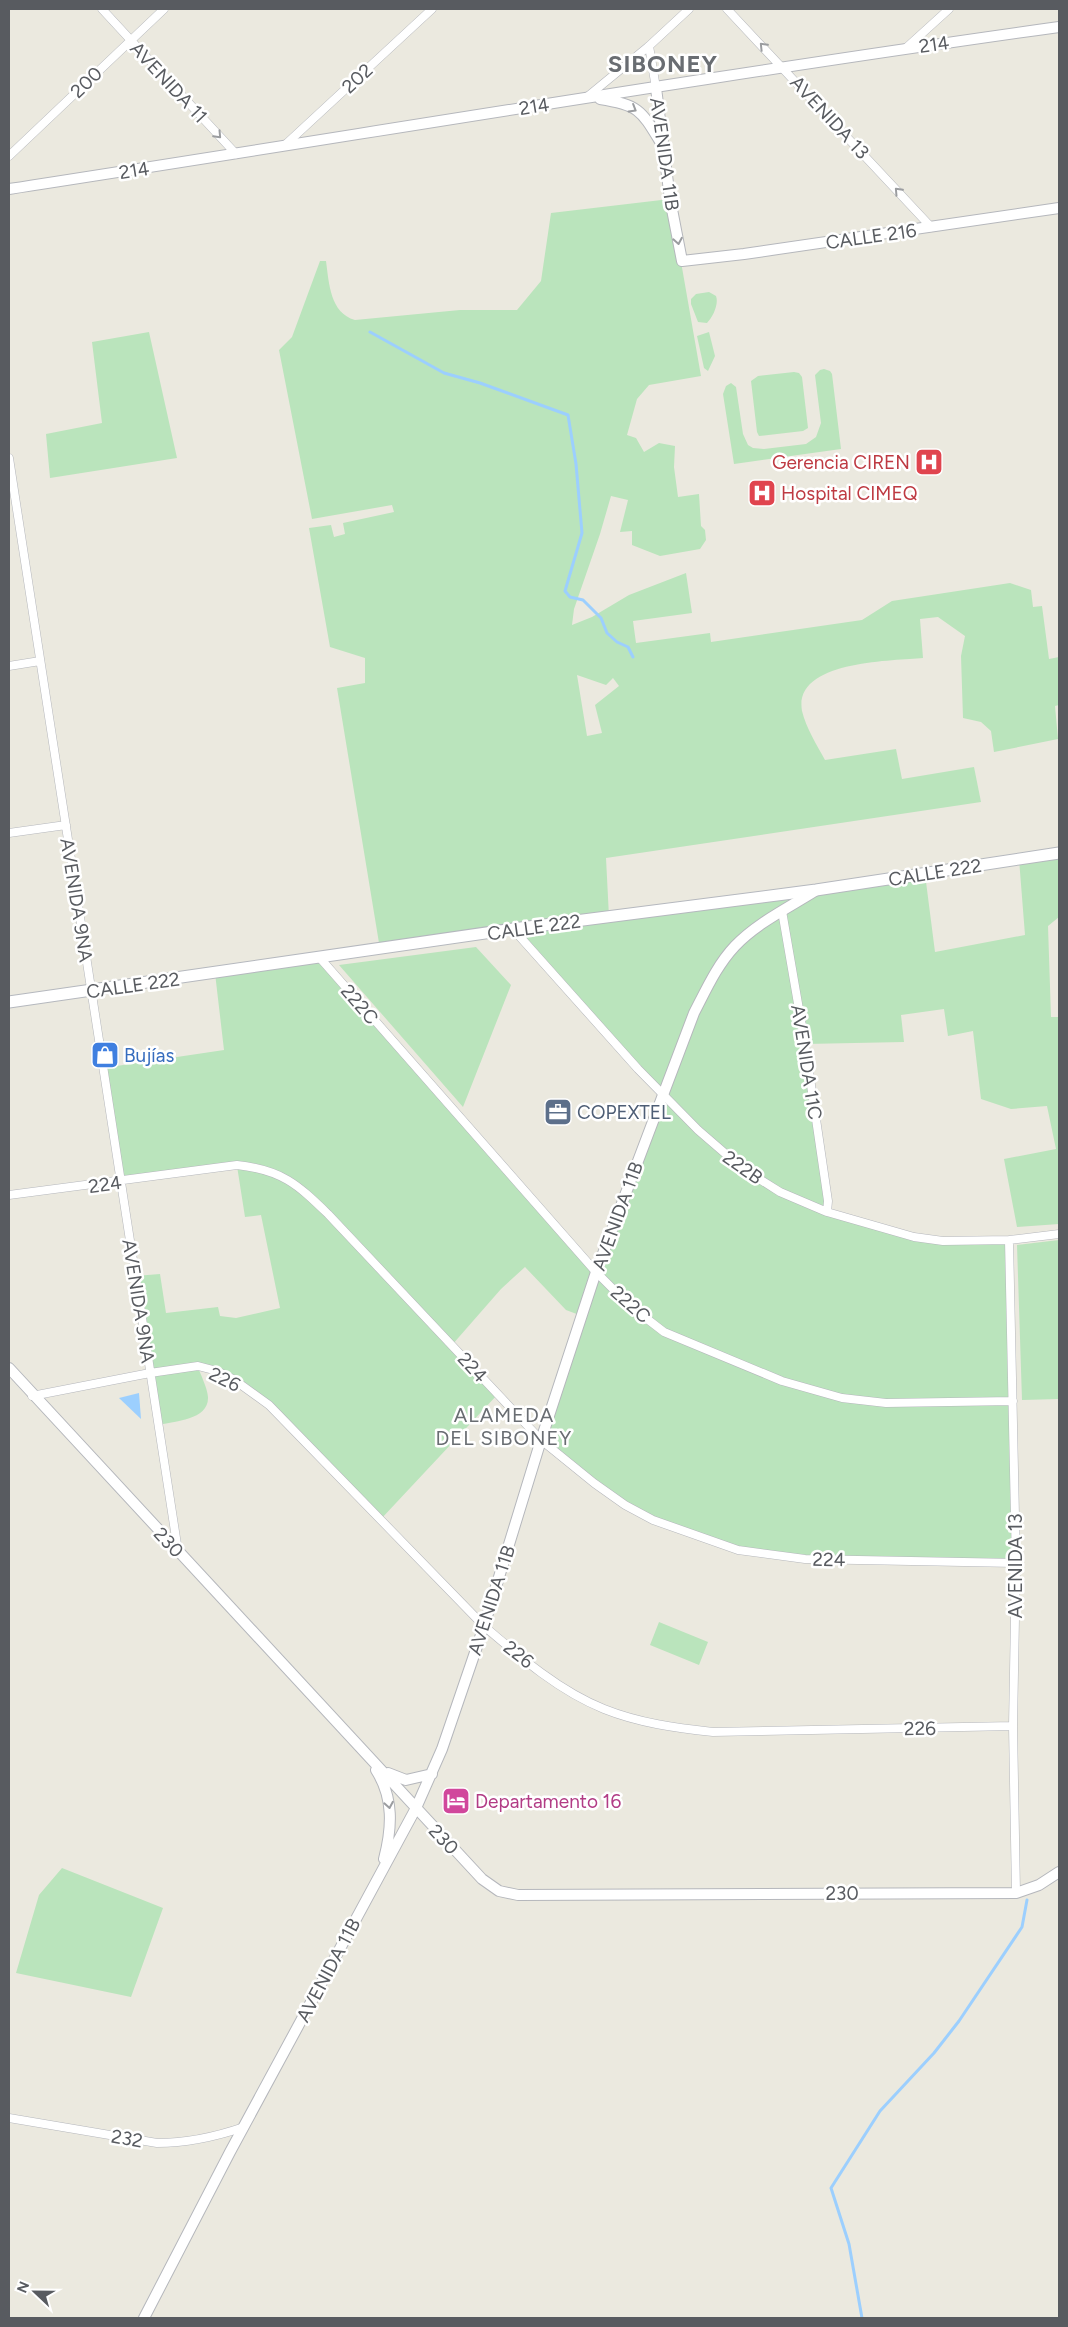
<svg xmlns="http://www.w3.org/2000/svg" width="1068" height="2327" font-family="Figtree,sans-serif">
	<style>
		.green { fill: #bae4bc; fill-rule: evenodd }
		.water { fill: #9ccffe }
		.lines { fill: none; stroke-linecap: round; stroke-linejoin: round }
		.stream { stroke: #9ccffe; stroke-width: 3 }
		.minor-casing { stroke: #b5b7bc; stroke-width: 9 }
		.tertiary-casing { stroke: #b5b7bc; stroke-width: 12 }
		.secondary-casing { stroke: #b5b8be; stroke-width: 13 }
		.minor { stroke: #fff; stroke-width: 8 }
		.tertiary { stroke: #fff; stroke-width: 10 }
		.secondary { stroke: #fff; stroke-width: 11 }
		.oneway { stroke: #9b9da0 }
		.labels { text-anchor: middle; stroke-width: 5; stroke-linejoin: round; paint-order: stroke }
		.street-label { font-size: 19px; fill: #585b60; stroke: #fff }
		.health-label { font-size: 19px; fill: #be3a42; stroke: #fff; text-anchor: end }
		.shop-label { font-size: 19px; fill: #366cbe; stroke: #fff; text-anchor: start }
		.service-label { font-size: 19px; fill: #4e5e75; stroke: #fff; text-anchor: start }
		.hotel-label { font-size: 19px; fill: #b23c85; stroke: #fff; text-anchor: start }
		.neighbourhood-label { font-size: 20px; letter-spacing: 1px; fill: #696d72; stroke: #fff }
		.district-label { font-size: 24px; font-weight: bold; letter-spacing: 1px; fill: #696d72; stroke: #fff }
	</style>
	<rect width="100%" height="100%" fill="#ebe9df"/>
	<path class="green" d="M 670,199 L 701,376 L 649,385 L 637,399 L 627,435 L 636,438 L 644,452 L 659,443 L 675,446 L 674,467 L 678,497 L 699,494 L 701,526 L 705,530 L 706,540 L 700,549 L 660,556 L 632,545 L 632,531 L 620,532 L 628,500 L 611,496 L 600,534 L 574,609 L 572,625 L 592,617 L 629,595 L 686,573 L 692,613 L 633,621 L 636,643 L 710,633 L 711,642 L 862,620 L 892,601 L 1010,583 L 1031,590 L 1033,607 L 1042,606 L 1049,659 L 1059,657 L 1059,705 L 1055,706 L 1058,739 L 994,752 L 991,731 L 981,722 L 963,718 L 961,656 L 965,636 L 938,617 L 920,619 L 923,658 C 893,661 793,660 802,711 C 806,728 817,745 825,760 L 896,749 L 902,779 L 974,767 L 981,802 L 606,858 L 609,917 L 925,874 L 935,952 L 1025,935 L 1019,859 L 1059,853 L 1059,917 L 1048,926 L 1051,1017 L 1059,1017 L 1059,1224 L 1017,1227 L 1004,1159 L 1056,1149 L 1047,1106 L 1011,1109 L 981,1099 L 973,1031 L 948,1036 L 944,1009 L 901,1015 L 904,1042 L 805,1044 L 827,1212 L 914,1237 L 1009,1240 L 1016,1563 L 805,1559 L 738,1550 L 625,1505 L 541,1440 L 582,1316 L 566,1310 L 525,1267 L 501,1289 L 452,1345 L 498,1394 L 381,1519 L 269,1405 L 233,1379 L 198,1367 C 201,1376 207,1387 208,1397 C 209,1420 175,1421 158,1425 L 135,1276 L 160,1274 L 166,1313 L 218,1307 L 220,1316 L 236,1318 L 280,1308 L 261,1215 L 245,1217 L 237,1166 L 121,1182 L 103,1068 L 224,1050 L 215,973 L 320,958 L 596,1272 L 663,1093 L 513,929 L 380,949 L 337,688 L 365,683 L 365,658 L 330,647 L 309,528 L 331,525 L 334,537 L 345,534 L 343,523 L 394,512 L 392,505 L 312,519 L 279,350 L 292,337 L 320,261 L 326,261 C 329,283 330,313 355,320 L 460,310 L 517,310 L 541,281 L 551,213 ZM 577,675 L 606,685 L 613,678 L 619,686 L 595,705 L 602,733 L 587,736 Z
		M 709,292 L 716,296 C 719,304 713,317 707,323 L 698,322 L 691,304 L 691,299 L 696,294 Z
		M 149,332 L 177,458 L 50,478 L 46,434 L 102,423 L 92,342 Z
		M 709,332 L 715,356 L 708,371 L 704,368 L 697,336 Z
		M 824,369 L 830,371 L 832,374 L 841,449 L 734,464 L 723,394 L 726,386 L 731,383 L 736,387 L 743,434 L 748,445 L 753,448 L 764,449 L 806,444 L 816,437 L 821,423 L 815,375 L 820,370 Z
		M 794,372 L 799,373 L 802,377 L 808,428 L 803,431 L 759,436 L 757,432 L 751,381 L 758,376 Z
		M 476,947 L 511,985 L 463,1107 L 339,965 Z
		M 1059,1240 L 1059,1399 L 1022,1400 L 1017,1245 Z
		M 659,1622 L 708,1642 L 699,1665 L 650,1645 Z
		M 62,1868 L 163,1908 L 131,1997 L 16,1973 L 39,1895 Z"/>
	<path class="water" d="M 139,1393 L 141,1419 L 119,1398 Z"/>
	<g class="lines">
		<path class="stream" d="M 370,332 L 444,373 L 480,383 L 568,415 L 576,464 L 582,533 L 565,591 L 570,597 L 583,600 L 601,618 L 607,633 L 617,642 L 628,647 L 633,657
			M 862,2318 L 849,2244 L 831,2188 L 880,2111 L 934,2053 L 959,2021 L 1022,1927 L 1027,1900"/>
		<defs>
			<path id="minor" d="M 102,9 L 236,154
				M 727,9 L 931,227
				M 649,46 L 656,88
				M 906,48 L 949,9
				M 587,97 L 649,46 L 689,9
				M 285,145 L 432,9
				M 9,156 L 164,9
				M 9,458 L 178,1551
				M 9,666 L 40,661
				M 9,833 L 66,825
				M 782,911 L 805,1044 L 828,1201 L 827,1212
				M 513,929 L 638,1069 L 698,1130 L 742,1168 L 780,1192 L 827,1212 L 914,1237 L 943,1241 L 1009,1240 L 1059,1234
				M 320,958 L 596,1272 L 629,1305 L 664,1332 L 782,1381 L 842,1398 L 886,1403 L 1013,1401
				M 9,1195 L 237,1165 C 282,1170 297,1184 328,1214 L 541,1440 L 594,1483 L 625,1505 L 653,1520 L 738,1550 L 805,1559 L 1016,1563
				M 1009,1240 L 1016,1563 L 1013,1726 L 1016,1893
				M 32,1396 L 150,1373 L 198,1366 L 217,1371 L 233,1379 L 269,1405 L 484,1626 C 520,1657 559,1691 604,1709 C 639,1723 676,1728 713,1732 L 1013,1726
				M 9,2118 L 157,2143 C 187,2143 215,2137 244,2127"/>
			<path id="tertiary" d="M 656,88 L 670,199 L 682,261 L 744,254 L 1059,208
				M 600,99 C 639,105 641,110 661,143
				M 9,189 C 359,135 708,76 1059,27
				M 9,1368 L 482,1879 L 499,1891 L 518,1895 L 1016,1893 L 1039,1885 L 1059,1872
				M 376,1770 C 394,1798 392,1828 384,1859
				M 388,1773 L 406,1780 L 432,1774
				M 144,2318 L 230,2152 L 416,1808 L 442,1749 L 484,1626 L 541,1440 L 596,1272 L 694,1013 C 706,990 717,965 735,946 C 757,923 788,908 815,891"/>
			<path id="secondary" d="M 9,1002 L 513,929 L 816,890 L 1059,853"/>
		</defs>
		<use href="#minor" class="minor-casing"/>
		<use href="#tertiary" class="tertiary-casing"/>
		<use href="#secondary" class="secondary-casing"/>
		<use href="#minor" class="minor"/>
		<use href="#tertiary" class="tertiary"/>
		<use href="#secondary" class="secondary"/>
	</g>
	<defs><path id="oneway-chevron" d="M-2-3.5L2.5 0L-2 3.5" fill="none" stroke-width="1.6" stroke-linecap="round" stroke-linejoin="round" transform="scale(1.25)"/></defs>
	<g class="oneway">
		<use href="#oneway-chevron" transform="translate(763 46) rotate(-134)"/>
		<use href="#oneway-chevron" transform="translate(633 109) rotate(31)"/>
		<use href="#oneway-chevron" transform="translate(218 135) rotate(47)"/>
		<use href="#oneway-chevron" transform="translate(898 191) rotate(-133)"/>
		<use href="#oneway-chevron" transform="translate(678 241) rotate(80)"/>
		<use href="#oneway-chevron" transform="translate(389 1805) rotate(80)"/>
	</g>
	<defs>
		<symbol id="hospital-square" viewBox="-11 -11 22 22"><rect x="-9" y="-9" width="18" height="18" rx="4" fill="#e0444e" stroke="#fff"/><path d="M-5-5h3v3.5h4V-5h3V5h-3V1.5h-4V5h-3Z" fill="#fff"/></symbol>
		<symbol id="shop-square" viewBox="-11 -11 22 22"><rect x="-9" y="-9" width="18" height="18" rx="4" fill="#3f7fe0" stroke="#fff"/><path d="M-5-2.5h2.3a2.7 3.5 0 0 1 5.4 0H5L5.5 6h-11ZM-1.5-2.5h3a1.5 2.3 0 0 0-3 0Z" fill="#fff"/></symbol>
		<symbol id="office-square" viewBox="-11 -11 22 22"><rect x="-9" y="-9" width="18" height="18" rx="4" fill="#5c6f8a" stroke="#fff"/><path d="M-6-3h4V-5.5h4V-3h4V5H-6ZM-1-4.5V-3h2v-1.5ZM-6 0V1H6V0Z" fill="#fff"/></symbol>
		<symbol id="hotel-square" viewBox="-11 -11 22 22"><rect x="-9" y="-9" width="18" height="18" rx="4" fill="#d1479c" stroke="#fff"/><path d="M-6-4.5h1.5V1H6V5H4.5V3h-9V5H-6ZM-4 0a1.8 1.8 0 1 1 3.6 0ZM.5 0V-2.5h3Q6-2.5 6 0Z" fill="#fff"/></symbol>
	</defs>
	<g fill-rule="evenodd">
		<use href="#hospital-square" x="913" y="446" width="32" height="32"/>
		<use href="#hospital-square" x="746" y="477" width="32" height="32"/>
		<use href="#shop-square" x="89" y="1039" width="32" height="32"/>
		<use href="#office-square" x="542" y="1096" width="32" height="32"/>
		<use href="#hotel-square" x="440" y="1785" width="32" height="32"/>
	</g>
	<g class="labels">
		<g class="street-label">
			<text transform="translate(934 44) rotate(-8)" y="7">214</text>
			<text transform="translate(357 78) rotate(-43)" y="7">202</text>
			<text transform="translate(86 82) rotate(-44)" y="7">200</text>
			<text transform="translate(169 82) rotate(47)" y="7">AVENIDA 11</text>
			<text transform="translate(534 106) rotate(-9)" y="7">214</text>
			<text transform="translate(830 117) rotate(47)" y="7">AVENIDA 13</text>
			<text transform="translate(665 154) rotate(82)" y="7">AVENIDA 11B</text>
			<text transform="translate(134 170) rotate(-9)" y="7">214</text>
			<text transform="translate(871 236) rotate(-8)" y="7">CALLE 216</text>
			<text transform="translate(935 872) rotate(-9)" y="7">CALLE 222</text>
			<text transform="translate(77 900) rotate(81)" y="7">AVENIDA 9NA</text>
			<text transform="translate(534 927) rotate(-8)" y="7">CALLE 222</text>
			<text transform="translate(133 985) rotate(-8)" y="7">CALLE 222</text>
			<text transform="translate(360 1004) rotate(49)" y="7">222C</text>
			<text transform="translate(807 1062) rotate(81)" y="7">AVENIDA 11C</text>
			<text transform="translate(743 1167) rotate(35)" y="7">222B</text>
			<text transform="translate(105 1184) rotate(-8)" y="7">224</text>
			<text transform="translate(617 1216) rotate(-70)" y="7">AVENIDA 11B</text>
			<text transform="translate(139 1301) rotate(81)" y="7">AVENIDA 9NA</text>
			<text transform="translate(631 1304) rotate(41)" y="7">222C</text>
			<text transform="translate(473 1367) rotate(47)" y="7">224</text>
			<text transform="translate(225 1379) rotate(26)" y="7">226</text>
			<text transform="translate(169 1542) rotate(47)" y="7">230</text>
			<text transform="translate(829 1559) rotate(1)" y="7">224</text>
			<text transform="translate(1015 1566) rotate(-90)" y="7">AVENIDA 13</text>
			<text transform="translate(491 1600) rotate(-72)" y="7">AVENIDA 11B</text>
			<text transform="translate(519 1654) rotate(38)" y="7">226</text>
			<text transform="translate(920 1728) rotate(-1)" y="7">226</text>
			<text transform="translate(444 1839) rotate(47)" y="7">230</text>
			<text x="842" y="1900">230</text>
			<text transform="translate(328 1970) rotate(-62)" y="7">AVENIDA 11B</text>
			<text transform="translate(127 2138) rotate(10)" y="7">232</text>
		</g>
		<g class="health-label">
			<text x="910" y="469">Gerencia CIREN</text>
			<text x="781" y="500" text-anchor="start">Hospital CIMEQ</text>
		</g>
		<g class="shop-label">
			<text x="124" y="1062">Bujías</text>
		</g>
		<g class="service-label">
			<text x="577" y="1119">COPEXTEL</text>
		</g>
		<g class="hotel-label">
			<text x="475" y="1808">Departamento 16</text>
		</g>
		<g class="neighbourhood-label">
			<text x="504" y="1422">ALAMEDA<tspan x="504" dy="23">DEL SIBONEY</tspan></text>
		</g>
		<g class="district-label">
			<text x="663" y="72">SIBONEY</text>
		</g>
	</g>
	<rect width="1068" height="2327" fill="none" stroke="#585b60" stroke-width="20"/>
	<g transform="translate(35 2292) rotate(292)" stroke="#ffffff" stroke-width="4" paint-order="stroke">
	<path d="M0-4L9 19L0 12L-9 19Z" fill="#585b60"/>
	<text y="-8" font-size="14" font-weight="bold" text-anchor="middle" fill="#585b60">N</text>
	</g>
</svg>
